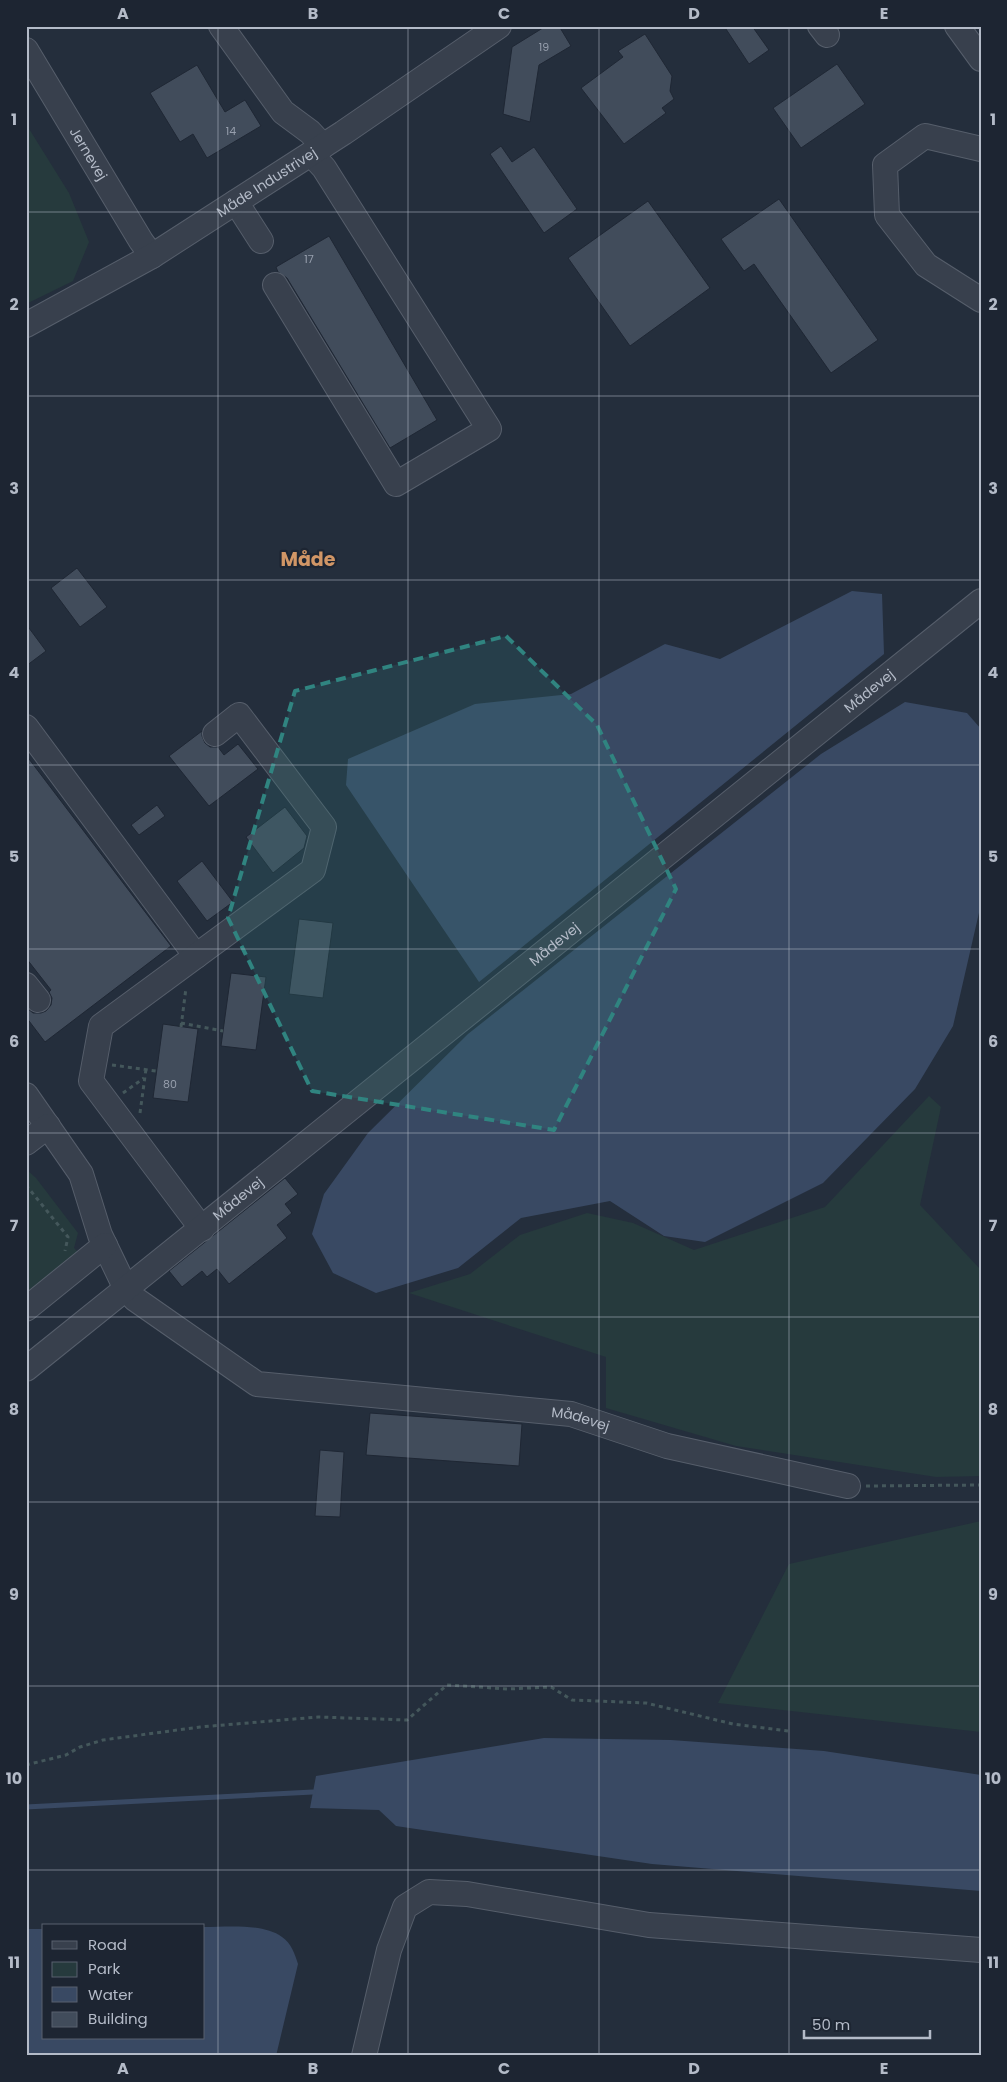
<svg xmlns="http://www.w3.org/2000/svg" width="1007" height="2082" font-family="Poppins,sans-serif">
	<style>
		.green { fill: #263a3d }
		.water { fill: #394963 }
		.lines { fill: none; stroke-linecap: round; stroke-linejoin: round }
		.stream { stroke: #394963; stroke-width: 5 }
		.building { fill: #414c5b; stroke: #1f2734 }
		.minor-casing { stroke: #565e6b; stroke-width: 26 }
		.path { stroke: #44575b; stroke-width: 3; stroke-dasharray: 4 4; stroke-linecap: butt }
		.minor { stroke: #38404d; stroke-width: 24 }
		.marked { fill: #308480; fill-opacity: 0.2; stroke: #308480; stroke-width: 4; stroke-dasharray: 10 6; stroke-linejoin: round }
		.grid { fill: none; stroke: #b4bbc8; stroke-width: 1; stroke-opacity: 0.55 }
		.labels { text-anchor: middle; stroke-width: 4.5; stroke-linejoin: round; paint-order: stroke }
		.number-label { font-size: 11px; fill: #979fad }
		.street-label { font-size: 14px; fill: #b4bbc8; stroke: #1d2532 }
		.district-label { font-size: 19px; font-weight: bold; fill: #d19666; stroke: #1d2532 }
		.neatline { fill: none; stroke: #b4bbc8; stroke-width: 2 }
		.grid-label { font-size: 16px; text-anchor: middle; font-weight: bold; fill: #b4bbc8 }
	</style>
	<rect width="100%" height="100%" fill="#242e3c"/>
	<path class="green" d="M 26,124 L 69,193 L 89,242 L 73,281 L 26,304 Z
		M 929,1096 L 941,1107 L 920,1205 L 981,1270 L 981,1476 L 936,1477 L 736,1446 L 606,1408 L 606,1357 L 409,1293 L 470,1274 L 520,1235 L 587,1213 L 633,1223 L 694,1250 L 825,1207 Z
		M 26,1169 L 36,1178 L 78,1233 L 74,1248 L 79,1253 L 26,1295 Z
		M 981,1521 L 981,1732 L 718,1703 L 789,1564 Z"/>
	<path class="water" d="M 852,591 L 882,594 L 884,654 L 479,982 L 346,785 L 348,759 L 475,704 L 571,694 L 665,644 L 720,659 Z
		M 905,702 L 967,713 L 981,729 L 981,904 L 953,1026 L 915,1089 L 823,1183 L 705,1242 L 664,1236 L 610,1201 L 521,1218 L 458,1268 L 376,1293 L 333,1273 L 312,1234 L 324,1194 L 368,1133 L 468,1034 L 821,754 Z
		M 544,1738 L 671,1740 L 824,1751 L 981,1775 L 981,1891 L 652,1864 L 396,1826 L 379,1810 L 310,1808 L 316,1776 Z
		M 204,1927 C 226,1927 263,1923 282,1937 C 291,1943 295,1954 298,1964 L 276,2056 L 26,2056 L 26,1929 L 44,1929 L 44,2038 L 204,2038 Z"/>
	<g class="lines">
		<path class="stream" d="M 26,1807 L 313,1792"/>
	</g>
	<path class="building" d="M 546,26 L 559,26 L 571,46 L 539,65 L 530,122 L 503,114 L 512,47 Z
		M 724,26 L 752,26 L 769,50 L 749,64 Z
		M 645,34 L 672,76 L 670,91 L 674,99 L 662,108 L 666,113 L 624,144 L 581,88 L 623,57 L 618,51 Z
		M 837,64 L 865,104 L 801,148 L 773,108 Z
		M 197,65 L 225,112 L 245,100 L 261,126 L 207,158 L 193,134 L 180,142 L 150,93 Z
		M 501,146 L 512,162 L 534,147 L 577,209 L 544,233 L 490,154 Z
		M 779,199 L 878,340 L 831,373 L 754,264 L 744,271 L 721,239 Z
		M 648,201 L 710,288 L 630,346 L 568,258 Z
		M 329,236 L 437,420 L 390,448 L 287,278 L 278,272 L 276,267 Z
		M 77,568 L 107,607 L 80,627 L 51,588 Z
		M 26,624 L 46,651 L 26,666 Z
		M 202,731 L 202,736 L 205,743 L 210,747 L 218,747 L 224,755 L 238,744 L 258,769 L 209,806 L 169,756 Z
		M 26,755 L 171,946 L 45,1042 L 26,1017 L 27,1008 L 33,1013 L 41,1013 L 46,1011 L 51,1005 L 52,998 L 49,992 L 51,990 L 26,958 Z
		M 157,805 L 165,816 L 139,835 L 131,825 Z
		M 285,807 L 307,836 L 304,848 L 273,873 L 246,837 Z
		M 202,861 L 233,902 L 207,921 L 177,881 Z
		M 299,919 L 333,923 L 323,998 L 289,994 Z
		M 231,973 L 266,977 L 256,1050 L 221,1046 Z
		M 163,1024 L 198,1029 L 188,1102 L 153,1098 Z
		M 285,1178 L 298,1194 L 285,1204 L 292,1213 L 277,1225 L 287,1238 L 229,1284 L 217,1269 L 207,1277 L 202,1271 L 182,1287 L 169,1271 Z
		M 370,1413 L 522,1424 L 519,1466 L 366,1455 Z
		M 320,1450 L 344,1452 L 340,1517 L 315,1516 Z"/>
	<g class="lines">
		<defs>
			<g id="minor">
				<path d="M 221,26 L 283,112 L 310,132 L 323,146"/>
				<path d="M 820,26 L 827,35"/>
				<path d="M 957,26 L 981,59"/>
				<path id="s1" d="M 26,50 L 141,241 L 152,256"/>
				<path d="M 981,149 L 925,136 L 885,165 L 887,215 L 926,265 L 981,300"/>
				<path d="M 236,202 L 261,241"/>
				<path d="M 275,285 L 396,484 L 489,429 L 324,168 L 311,154"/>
				<path id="s2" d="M 26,325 L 152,256 L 343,133 L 499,26"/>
				<path d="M 26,727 L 196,956"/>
				<path d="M 26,985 L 38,1000"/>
				<path id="s3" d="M 26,1095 L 81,1174 L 100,1235 L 126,1289 L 135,1299 L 257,1384 L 571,1414 L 667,1446 L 848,1486"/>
				<path d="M 26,1143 L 48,1126"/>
				<path d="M 202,1229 L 91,1081 L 101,1026 L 313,870 L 324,827 L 239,715 L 215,734"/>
				<path d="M 26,1309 L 105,1245"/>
				<path id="s4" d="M 26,1369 L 981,601"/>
				<path d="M 364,2056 L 389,1950 L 405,1907 L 429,1892 L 467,1894 L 649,1925 L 981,1950"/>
			</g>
		</defs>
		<use href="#minor" class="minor-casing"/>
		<path class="path" d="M 181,1023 L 223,1031
			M 181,1027 L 186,988
			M 112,1065 L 156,1071
			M 123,1093 L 144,1078
			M 140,1113 L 146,1069
			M 26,1185 L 68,1237 L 65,1251
			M 866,1486 L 981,1485
			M 26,1765 L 66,1755 L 80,1747 L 103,1740 L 200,1727 L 318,1717 L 407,1720 L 447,1685 L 508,1689 L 551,1687 L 572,1700 L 646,1703 L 733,1724 L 788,1731"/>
		<use href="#minor" class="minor"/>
	</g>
	<path class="marked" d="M 506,636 L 597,725 L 676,889 L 554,1130 L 312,1091 L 228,918 L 295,691 Z"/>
	<path class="grid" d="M 218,26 L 218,2056M 408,26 L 408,2056M 599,26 L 599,2056M 789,26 L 789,2056M 26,212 L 981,212M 26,396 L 981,396M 26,580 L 981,580M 26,765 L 981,765M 26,949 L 981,949M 26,1133 L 981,1133M 26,1317 L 981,1317M 26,1502 L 981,1502M 26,1686 L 981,1686M 26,1870 L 981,1870"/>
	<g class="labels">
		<g class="number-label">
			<text x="544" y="51">19</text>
			<text x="231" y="135">14</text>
			<text x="309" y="263">17</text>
			<text x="170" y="1088">80</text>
		</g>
		<g class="street-label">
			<text dy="5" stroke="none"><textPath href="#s1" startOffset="121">Jernevej</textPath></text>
			<text dy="5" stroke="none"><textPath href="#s2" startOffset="280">Måde Industrivej</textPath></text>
			<text dy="5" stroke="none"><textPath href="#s4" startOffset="1082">Mådevej</textPath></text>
			<text dy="5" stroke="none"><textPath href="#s4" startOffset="678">Mådevej</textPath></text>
			<text dy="5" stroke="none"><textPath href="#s4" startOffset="272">Mådevej</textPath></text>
			<text dy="5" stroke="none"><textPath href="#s3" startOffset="708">Mådevej</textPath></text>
		</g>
		<g class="district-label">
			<text x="308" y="566">Måde</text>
		</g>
	</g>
	<rect width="1007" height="2082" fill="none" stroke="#1d2532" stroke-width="55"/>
	<rect x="42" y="1924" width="162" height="115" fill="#1d2532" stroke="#59616e"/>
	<rect x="52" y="1941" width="25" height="8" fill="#38404d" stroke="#59616e"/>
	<text x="88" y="1950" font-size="15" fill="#b4bbc8">Road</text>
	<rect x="52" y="1962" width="25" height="15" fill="#263a3d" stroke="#59616e"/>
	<text x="88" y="1974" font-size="15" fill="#b4bbc8">Park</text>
	<rect x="52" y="1987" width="25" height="15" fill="#394963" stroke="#59616e"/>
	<text x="88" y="2000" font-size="15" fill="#b4bbc8">Water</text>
	<rect x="52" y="2012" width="25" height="15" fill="#414c5b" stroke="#59616e"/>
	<text x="88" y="2024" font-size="15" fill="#b4bbc8">Building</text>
	<path d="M804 2030v8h126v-8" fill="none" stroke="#b4bbc8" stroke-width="2.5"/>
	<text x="812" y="2030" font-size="15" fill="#b4bbc8" stroke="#1d2532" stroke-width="4" paint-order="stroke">50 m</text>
	<rect x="28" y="28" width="952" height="2026" class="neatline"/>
	<g class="grid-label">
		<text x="123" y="19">A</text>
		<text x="313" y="19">B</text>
		<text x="504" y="19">C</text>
		<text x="694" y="19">D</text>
		<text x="884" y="19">E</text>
		<text x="14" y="125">1</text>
		<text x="993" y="125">1</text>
		<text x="14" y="310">2</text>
		<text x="993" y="310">2</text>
		<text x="14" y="494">3</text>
		<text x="993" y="494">3</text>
		<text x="14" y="678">4</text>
		<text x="993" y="678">4</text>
		<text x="14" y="862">5</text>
		<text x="993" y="862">5</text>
		<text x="14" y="1047">6</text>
		<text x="993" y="1047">6</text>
		<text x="14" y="1231">7</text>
		<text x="993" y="1231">7</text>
		<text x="14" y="1415">8</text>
		<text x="993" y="1415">8</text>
		<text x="14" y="1600">9</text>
		<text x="993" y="1600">9</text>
		<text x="14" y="1784">10</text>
		<text x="993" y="1784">10</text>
		<text x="14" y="1968">11</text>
		<text x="993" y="1968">11</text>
		<text x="123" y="2074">A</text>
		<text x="313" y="2074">B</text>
		<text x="504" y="2074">C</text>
		<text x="694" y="2074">D</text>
		<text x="884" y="2074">E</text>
	</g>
</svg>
